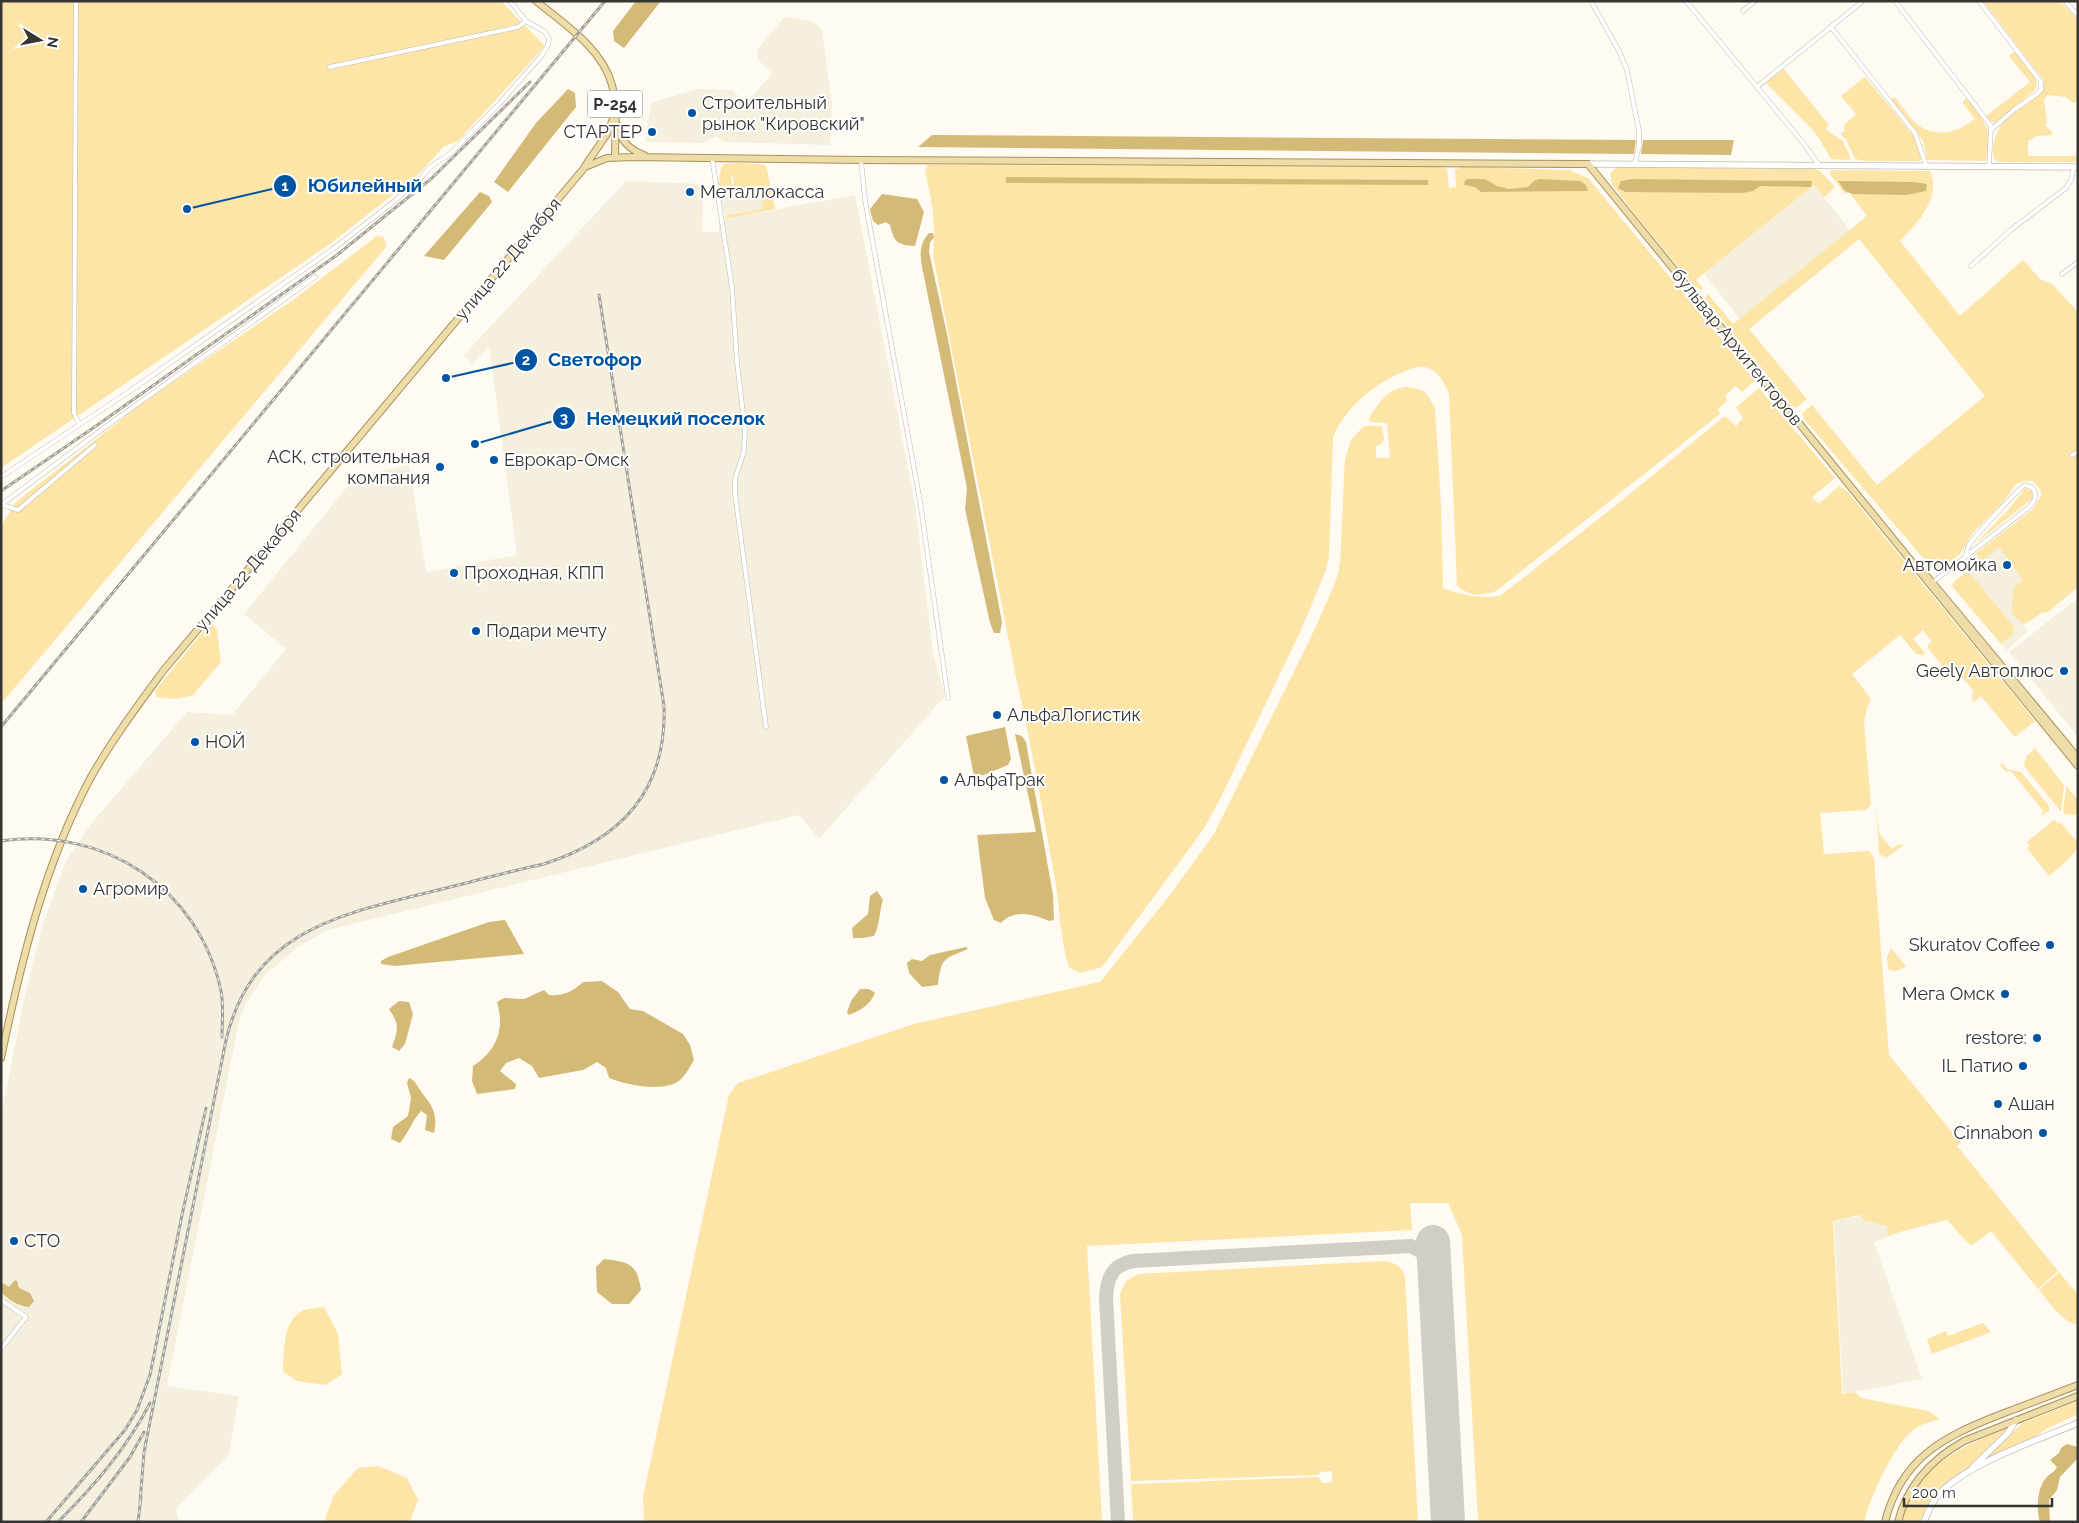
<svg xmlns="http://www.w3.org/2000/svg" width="2079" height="1523" font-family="Raleway,sans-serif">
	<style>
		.built { fill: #f5efde }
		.green { fill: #fce5a6 }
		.forest { fill: #d3bb77 }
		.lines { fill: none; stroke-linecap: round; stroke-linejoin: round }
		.taxiway { stroke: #d2cec6; stroke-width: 14 }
		.runway { stroke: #d2cec6; stroke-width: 34 }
		.street-casing { stroke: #bebbb2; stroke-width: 5 }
		.secondary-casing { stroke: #bebbb2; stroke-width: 7 }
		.primary-casing { stroke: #a6925a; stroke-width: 8 }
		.street { stroke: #fff; stroke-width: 4 }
		.secondary { stroke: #fff; stroke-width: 5.5 }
		.primary { stroke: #eedca9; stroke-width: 6 }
		.rail-casing { stroke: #a4a09a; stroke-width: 3 }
		.rail { stroke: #fff; stroke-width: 1; stroke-dasharray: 4; stroke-linecap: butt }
		.poi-dot { fill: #0054a2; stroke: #fff; stroke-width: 2 }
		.labels { text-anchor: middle; stroke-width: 4; stroke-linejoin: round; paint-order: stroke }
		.shield { fill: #fff; stroke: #737270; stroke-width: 1 }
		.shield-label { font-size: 16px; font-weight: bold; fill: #373532 }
		.poi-label { font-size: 18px; fill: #373532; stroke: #fff; text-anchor: start }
		.street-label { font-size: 18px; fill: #373532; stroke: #fff }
		.leader { fill: none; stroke: #0054a2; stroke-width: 2 }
		.callout-dot { fill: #0054a2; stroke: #fff; stroke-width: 2 }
		.mark-label { font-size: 15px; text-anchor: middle; font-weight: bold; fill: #fff }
		.callout-label { font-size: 19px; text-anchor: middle; font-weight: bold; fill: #0054a2; stroke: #fff; stroke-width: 4; stroke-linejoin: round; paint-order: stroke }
	</style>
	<rect width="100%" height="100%" fill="#fffbf2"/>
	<path class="built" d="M 787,17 L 814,22 L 822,30 L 832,105 L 830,145 L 724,142 L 716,136 L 703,143 L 646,142 L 647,124 L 652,102 L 699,89 L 732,90 L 744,101 L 752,97 L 772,73 L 758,60 L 757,50 L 783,19 Z
		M 626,181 L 703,184 L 702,232 L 719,232 L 719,220 L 855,195 L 915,503 L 933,654 L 945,696 L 819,839 L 799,815 L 328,930 L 299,946 L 264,976 L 246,1003 L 239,1021 L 167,1386 L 239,1396 L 229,1454 L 176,1509 L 179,1522 L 1,1522 L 1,1115 L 25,995 L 42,926 L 66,861 L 91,824 L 187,712 L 232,715 L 286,649 L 244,614 L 355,477 L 409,465 L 426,572 L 517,555 L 489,346 L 472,363 L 464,355 Z
		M 1814,185 L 1850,230 L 1740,319 L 1704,274 Z
		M 740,186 L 760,186 L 763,209 L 728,215 L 725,218 L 719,189 Z
		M 1999,547 L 2024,580 L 2012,612 L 2028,631 L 2007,650 L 1952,586 L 1955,581 L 1968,571 L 1962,564 L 1976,553 L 1981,560 Z
		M 2078,598 L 2078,737 L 2009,652 Z
		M 1894,1210 L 1899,1233 L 1874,1242 L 1922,1379 L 1843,1394 L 1834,1221 Z"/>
	<path class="green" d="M 1,1 L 501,1 L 545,46 L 458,141 L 443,147 L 418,175 L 330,244 L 1,468 Z
		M 1983,1 L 2060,1 L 2078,20 L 2078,100 L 2073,103 L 2066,97 L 2047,95 L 2044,100 L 2047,123 L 2045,125 L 2052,132 L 2052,135 L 2037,136 L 2028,141 L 2028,156 L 2078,156 L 2078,162 L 1999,162 L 1995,160 C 1992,155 1993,150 1994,144 C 1996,121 2021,108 2038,95 L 2043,89 L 2044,81 Z
		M 2015,51 C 2023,61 2042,77 2035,90 L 1997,123 L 1990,121 L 1986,116 L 2030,82 L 2009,56 Z
		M 1783,68 L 1829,125 L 1825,129 L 1843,141 L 1851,159 L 1849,160 L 1831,159 L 1819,138 L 1810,127 L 1765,82 Z
		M 1865,77 L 1914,136 L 1922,157 L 1920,161 L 1865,161 L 1855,159 L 1846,139 L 1840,134 L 1844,132 L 1844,125 L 1856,114 L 1841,96 Z
		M 1895,97 C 1902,106 1911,121 1921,127 C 1941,138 1959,131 1975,119 L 1962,102 L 1967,98 C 1981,116 1999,138 1985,161 L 1927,160 L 1923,141 L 1891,100 Z
		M 741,163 L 766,165 L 775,209 L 725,219 L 728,215 L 763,209 L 759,186 L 734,187 L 733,176 L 731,177 L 733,188 L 721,190 L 718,187 L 721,168 L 724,164 Z
		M 928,165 L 1441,167 L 1447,169 L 1449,188 L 1456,187 L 1455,170 L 1462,167 L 1569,170 L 1588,178 L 1755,380 L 1742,392 L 1736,386 L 1725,396 L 1727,401 L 1718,409 L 1720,414 L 1496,591 C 1482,596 1468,597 1457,585 L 1449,394 C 1444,382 1438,369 1424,367 C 1418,366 1411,369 1405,371 C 1375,383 1346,407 1333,437 L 1329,557 L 1326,570 L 1301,630 L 1221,797 L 1203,830 L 1102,967 L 1080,973 L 1069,967 C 1060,939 1060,909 1055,880 C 1043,814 1032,747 1017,682 L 933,255 C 936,225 932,199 925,171 Z
		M 1618,167 L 1815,169 L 1820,171 L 1835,187 L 1824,197 L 1814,185 L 1696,280 L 1703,288 L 1701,290 L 1694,286 L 1636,216 L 1612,184 L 1610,173 Z
		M 1831,170 L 1930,171 C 1942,197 1917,224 1900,241 L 1960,316 L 2023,260 L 2040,279 L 2052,284 L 2078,312 L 2078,587 L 2048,612 C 2037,612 2032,623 2022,624 L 2012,613 L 2013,588 L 2023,580 L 1999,547 L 1981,561 L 1976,553 L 2033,509 L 2042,494 L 2039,488 L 2033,481 L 2024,481 L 2016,484 L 2004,501 L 1973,533 L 1960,554 L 1942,568 L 1930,566 L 1804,419 L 1802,414 L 1812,405 L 1877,485 L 1985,396 L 1859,239 L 1749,329 L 1807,399 L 1796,408 L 1792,406 L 1705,298 L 1708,294 L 1733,324 L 1867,216 L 1849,192 L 1845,194 L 1830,174 Z
		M 377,236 L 383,237 L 387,246 L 1,704 L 1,526 L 16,502 L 145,401 L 293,300 Z
		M 1408,387 L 1421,390 L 1427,394 L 1435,408 L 1441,505 L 1443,588 C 1463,595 1479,599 1500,596 L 1615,506 L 1725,416 L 1736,426 L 1743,418 L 1736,407 L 1759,388 L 1835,478 L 1812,497 L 1819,504 L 1839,486 L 1846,490 L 2035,721 L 2015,737 L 1981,696 L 1973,703 L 1972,695 L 1974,692 L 1960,674 L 1955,675 L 1943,667 L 1928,648 L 1928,644 L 1932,642 L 1923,630 L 1913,639 L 1925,653 L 1924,655 L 1916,654 L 1900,635 L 1852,674 L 1871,699 L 1867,708 L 1864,721 L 1871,804 L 1866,810 L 1820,813 L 1824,854 L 1869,851 L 1874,858 L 1889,1055 L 1961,1143 L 1957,1146 L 2058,1271 L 2038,1289 L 1991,1231 L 1971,1246 L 1947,1220 L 1888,1235 L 1887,1226 L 1863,1220 L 1860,1215 L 1833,1221 L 1842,1394 L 1855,1392 L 1861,1398 L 1928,1411 L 1940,1419 C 1933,1421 1924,1423 1918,1427 C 1896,1438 1870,1498 1864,1522 L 1478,1522 L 1462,1235 L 1448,1203 L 1410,1203 L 1412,1230 L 1087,1246 L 1102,1522 L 644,1522 L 643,1497 L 729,1095 L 738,1083 L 914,1024 L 1100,982 L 1170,895 L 1214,834 L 1310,639 L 1333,588 L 1338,574 L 1340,562 L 1345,459 L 1351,440 L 1364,426 L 1382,426 L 1384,439 L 1381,444 L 1376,446 L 1376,458 L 1390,458 L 1387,423 L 1370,422 L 1369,418 C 1380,402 1387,388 1408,387 Z
		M 2025,488 L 2033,492 L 2032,499 L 1974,545 L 2009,509 Z
		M 1968,571 L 2013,626 L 2013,634 L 2001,644 L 1952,586 L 1955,581 Z
		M 209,624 L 213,624 L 217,630 L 221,662 L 193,695 L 176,699 L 157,697 L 155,691 Z
		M 2035,748 L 2064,785 L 2061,812 L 2024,766 L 2026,757 Z
		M 2002,763 L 2007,769 L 2021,772 L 2049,806 L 2049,811 L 2041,816 L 2043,811 L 2010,770 L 2006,772 L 2000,765 Z
		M 2066,787 L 2067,787 L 2078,799 L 2078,815 L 2065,814 L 2063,812 Z
		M 1876,806 L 1879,833 L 1892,849 L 1899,844 L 1904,845 L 1886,858 L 1879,854 Z
		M 2054,820 L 2058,823 L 2060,822 L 2078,843 C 2078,854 2057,869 2049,876 L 2027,848 L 2030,846 L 2027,842 Z
		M 1891,948 L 1906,966 C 1901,970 1894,973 1888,969 L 1887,957 Z
		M 1383,1261 C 1394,1262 1402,1266 1405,1277 L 1418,1522 L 1133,1522 L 1131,1484 L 1319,1477 L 1322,1483 L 1332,1482 L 1332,1471 L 1320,1472 L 1319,1475 L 1131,1481 L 1120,1294 L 1126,1281 L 1139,1274 Z
		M 2059,1272 L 2078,1295 L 2078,1324 C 2065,1326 2048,1300 2039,1290 Z
		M 324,1307 L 338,1334 L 342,1374 L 326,1385 L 297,1381 L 283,1372 C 284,1353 282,1319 304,1310 C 310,1308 318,1308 324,1307 Z
		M 1983,1323 L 1991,1332 L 1932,1354 L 1927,1339 L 1946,1331 L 1948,1336 Z
		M 2078,1401 L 2078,1414 L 2046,1429 L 2035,1437 L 1983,1461 L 2021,1424 Z
		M 2008,1428 L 1969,1467 L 1949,1480 L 1937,1491 L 1926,1508 L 1920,1522 L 1902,1522 C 1917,1465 1959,1448 2008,1428 Z
		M 378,1466 L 407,1478 L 418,1500 L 410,1522 L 324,1522 L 334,1495 L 358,1468 Z"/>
	<path class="forest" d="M 636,1 L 661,1 L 624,48 L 614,41 L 613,31 Z
		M 568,89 L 575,93 L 576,107 L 508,192 L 494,182 L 536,123 Z
		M 932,135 L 1636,140 L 1634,154 L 918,147 Z
		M 1643,140 L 1734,140 L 1731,155 L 1641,154 Z
		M 1006,177 L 1428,180 L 1428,185 L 1006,183 Z
		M 1468,179 L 1485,179 L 1497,186 L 1509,189 L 1528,187 L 1534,181 L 1539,179 L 1580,181 L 1586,185 L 1588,191 L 1481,192 L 1475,187 L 1464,185 L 1465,180 Z
		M 1632,179 L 1812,181 L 1811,187 L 1760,186 L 1753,191 L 1743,193 L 1625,192 L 1618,188 L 1621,181 Z
		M 1838,181 L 1914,182 L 1927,184 L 1926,191 L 1907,195 L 1852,194 L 1845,191 Z
		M 480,192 L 489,196 L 492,202 L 444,260 L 424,256 Z
		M 882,194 L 917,199 L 924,212 L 915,246 C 897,245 894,242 890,225 L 886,222 L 878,225 L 873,221 L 870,209 Z
		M 929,233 L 933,233 L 934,238 L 930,242 L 929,252 L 947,334 L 1002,622 L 1000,633 L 994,633 L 990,623 L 965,509 L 967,488 L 922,267 C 920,253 919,245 929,233 Z
		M 1005,727 L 1011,759 L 1008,765 L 984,775 L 974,776 L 966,736 Z
		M 1015,734 L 1022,736 L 1026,742 L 1053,895 L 1054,920 L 1049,921 C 1033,914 1014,909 1001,923 L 994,920 L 985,898 L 977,835 L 1036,832 Z
		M 877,891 L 883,900 C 879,912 880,925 874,936 L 863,938 L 853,938 L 852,928 L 868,914 L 870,896 Z
		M 505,920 L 524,954 L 395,966 L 381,964 L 381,961 L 388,957 L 489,922 Z
		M 966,947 L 968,949 C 944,959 941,957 938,985 L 922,987 L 909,973 L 907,963 L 912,959 L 922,961 L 930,955 Z
		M 602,981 L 618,992 L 630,1009 L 643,1011 L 683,1034 L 690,1045 L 694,1060 C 690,1066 686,1075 680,1080 C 665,1093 626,1085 609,1078 L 606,1068 L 597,1062 L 583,1070 L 539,1078 L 532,1066 L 519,1058 L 506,1063 L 500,1071 L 516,1084 L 515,1089 L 477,1094 L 472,1081 L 473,1066 C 497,1050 505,1029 497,1002 L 504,998 L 524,999 L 544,990 L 549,995 C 564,996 572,992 583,982 Z
		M 860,989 L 869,989 L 875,993 C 870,1005 861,1010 849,1015 L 847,1012 L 851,1001 Z
		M 399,1001 L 409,1002 L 413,1014 L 405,1044 L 399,1051 L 392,1047 C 398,1030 400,1025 389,1009 Z
		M 409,1078 C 416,1081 418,1087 422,1093 C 433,1106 438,1115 434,1133 L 425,1130 L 427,1115 L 421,1111 C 412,1121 409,1132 400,1143 L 391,1139 L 393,1127 L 408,1116 L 411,1098 L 407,1083 Z
		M 604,1259 C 629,1262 637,1263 641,1290 L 629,1304 L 612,1304 L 597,1292 L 596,1267 Z
		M 15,1280 L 17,1281 L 19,1288 L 30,1293 L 34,1301 L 29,1307 C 18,1306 9,1300 1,1292 L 1,1282 L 9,1287 Z
		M 2067,1444 L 2078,1447 L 2078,1458 L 2060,1477 L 2057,1490 L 2049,1500 L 2050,1522 L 2040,1522 C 2036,1510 2037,1488 2046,1478 C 2050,1473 2054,1473 2057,1467 L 2050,1460 L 2059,1453 L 2061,1448 Z"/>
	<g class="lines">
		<path class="taxiway" d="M 1118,1522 L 1106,1298 C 1107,1278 1112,1265 1133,1261 L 1411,1246 L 1425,1254 L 1434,1269"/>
		<path class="runway" d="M 1433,1242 L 1448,1522"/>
		<defs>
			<path id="street" d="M 76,1 L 74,413 L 79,424
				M 1591,1 L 1619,51 L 1627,70 L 1639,131 L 1639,146 L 1635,163
				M 1686,1 L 1804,144 L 1819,165
				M 1895,1 L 1991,126 L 1989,166
				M 1979,1 L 2041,82 L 2041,90 L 2037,94 L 2015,109 L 1992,129
				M 2065,1 L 2078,16
				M 1743,11 L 1755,1
				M 1831,27 L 1915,133 L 1926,165
				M 330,67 L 518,27 L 526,21
				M 1758,86 L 1863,1
				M 712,158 L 732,287 L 737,362 L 745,431 L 744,451 L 735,479 L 735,493 L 766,727
				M 861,160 L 865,200 L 920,501 L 948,698
				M 1971,266 L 2012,229 L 2066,188 L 2071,180 L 2074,167
				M 2062,274 L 2078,262
				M 2072,455 L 2078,452
				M 1,477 L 130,391 L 333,249 L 391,204 L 421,178 L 429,168 L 451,153 L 499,104 L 542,55 L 548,45 L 549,39 L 545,32 L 526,21 L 510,1
				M 1,505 L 108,425 L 315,277
				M 2,505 L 18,510 L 95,445
				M 1933,582 L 2028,508 C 2034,502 2038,497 2033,488 L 2025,485 C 2020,487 1973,538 1969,545 C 1967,548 1967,552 1966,556
				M 1,1300 L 26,1317 L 1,1349"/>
			<path id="secondary" d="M 1588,164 L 2078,167
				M 1973,1467 L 2008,1433 L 2016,1420
				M 1924,1522 C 1928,1511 1933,1500 1941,1492 C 1971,1462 2038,1440 2078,1423"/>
			<path id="primary" d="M 536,1 C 564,24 602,48 612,85 C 618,108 615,134 615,157
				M 617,125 C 620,140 630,150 644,155
				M 585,166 L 607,134 L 613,119
				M 1921,569 L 2078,758
				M 1,1058 C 21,962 44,865 91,777 C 112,740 138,705 163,671 L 585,167 L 607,158 L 632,157 L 861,160 L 1588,164 L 2078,766
				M 1885,1522 C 1901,1458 1943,1437 1999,1415 C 2026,1405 2052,1395 2078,1385
				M 1898,1522 C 1907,1485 1932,1459 1964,1441 L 2078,1396"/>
		</defs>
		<use href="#street" class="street-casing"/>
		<use href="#secondary" class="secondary-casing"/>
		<use href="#primary" class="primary-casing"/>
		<use href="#street" class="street"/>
		<use href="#secondary" class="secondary"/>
		<use href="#primary" class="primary"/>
		<defs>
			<path id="rail" d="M 1,491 L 96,426 L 337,255 L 432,178 L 530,82
				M 1,727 L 605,1
				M 1,841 C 104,826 199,888 221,991 C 224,1006 222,1022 222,1037
				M 140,1503 L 144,1452 L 226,1040 C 252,932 337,915 430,892 C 468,883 506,872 544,864 C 621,839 667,791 664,706 L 599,295
				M 46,1522 L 125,1430 L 137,1410 L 150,1375 L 182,1215 L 206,1108
				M 58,1522 C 94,1486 127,1448 150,1403
				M 81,1522 L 130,1457 L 144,1432
				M 138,1522 L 141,1497"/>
		</defs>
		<use href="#rail" class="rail-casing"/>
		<use href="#rail" class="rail"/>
	</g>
	<g class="poi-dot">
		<circle cx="692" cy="113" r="5"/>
		<circle cx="652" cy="132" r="5"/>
		<circle cx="690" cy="192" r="5"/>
		<circle cx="494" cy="460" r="5"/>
		<circle cx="440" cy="467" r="5"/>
		<circle cx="2007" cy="565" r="5"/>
		<circle cx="454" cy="573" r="5"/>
		<circle cx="476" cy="631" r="5"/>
		<circle cx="2064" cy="671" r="5"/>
		<circle cx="997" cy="715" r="5"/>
		<circle cx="195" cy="742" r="5"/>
		<circle cx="944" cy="780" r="5"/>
		<circle cx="83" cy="889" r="5"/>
		<circle cx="2050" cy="945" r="5"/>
		<circle cx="2005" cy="994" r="5"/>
		<circle cx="2037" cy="1038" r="5"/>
		<circle cx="2023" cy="1066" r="5"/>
		<circle cx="1998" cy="1104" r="5"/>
		<circle cx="2043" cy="1133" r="5"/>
		<circle cx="14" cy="1241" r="5"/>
	</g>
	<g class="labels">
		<rect class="shield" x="587.5" y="90.5" width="55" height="27" rx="4"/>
		<g class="shield-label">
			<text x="615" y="110">Р-254</text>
		</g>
		<g class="poi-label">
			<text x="702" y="109">Строительный<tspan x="702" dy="21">рынок "Кировский"</tspan></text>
			<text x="642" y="138" text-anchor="end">СТАРТЕР</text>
			<text x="700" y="198">Металлокасса</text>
			<text x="430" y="463" text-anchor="end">АСК, строительная<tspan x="430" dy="21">компания</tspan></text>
			<text x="504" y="466">Еврокар-Омск</text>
			<text x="1997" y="571" text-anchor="end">Автомойка</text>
			<text x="464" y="579">Проходная, КПП</text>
			<text x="486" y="637">Подари мечту</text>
			<text x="2054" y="677" text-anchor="end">Geely Автоплюс</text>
			<text x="1007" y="721">АльфаЛогистик</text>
			<text x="205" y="748">НОЙ</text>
			<text x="954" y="786">АльфаТрак</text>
			<text x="93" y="895">Агромир</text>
			<text x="2040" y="951" text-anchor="end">Skuratov Coffee</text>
			<text x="1995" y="1000" text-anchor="end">Мега Омск</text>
			<text x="2027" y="1044" text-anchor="end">restore:</text>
			<text x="2013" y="1072" text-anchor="end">IL Патио</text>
			<text x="2008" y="1110">Ашан</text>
			<text x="2033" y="1139" text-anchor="end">Cinnabon</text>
			<text x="24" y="1247">СТО</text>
		</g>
		<g class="street-label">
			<text transform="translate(508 259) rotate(-50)" y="6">улица 22 Декабря</text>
			<text transform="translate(1737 347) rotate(51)" y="6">бульвар Архитекторов</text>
			<text transform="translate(248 570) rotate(-50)" y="6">улица 22 Декабря</text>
		</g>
	</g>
	<path class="leader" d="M187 209L285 186M446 378L526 360M475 444L564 418"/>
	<g class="callout-dot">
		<circle cx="187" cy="209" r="5"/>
		<circle cx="446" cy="378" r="5"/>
		<circle cx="475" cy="444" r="5"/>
		<circle cx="285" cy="186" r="12"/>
		<circle cx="526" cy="360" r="12"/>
		<circle cx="564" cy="418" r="12"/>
	</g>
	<g class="mark-label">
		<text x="285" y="191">1</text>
		<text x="526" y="365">2</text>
		<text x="564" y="423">3</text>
	</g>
	<g class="callout-label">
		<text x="365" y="192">Юбилейный</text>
		<text x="595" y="366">Светофор</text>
		<text x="676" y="425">Немецкий поселок</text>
	</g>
	<rect width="2079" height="1523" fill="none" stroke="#373532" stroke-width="5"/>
	<g transform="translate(40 40) rotate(100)" stroke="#ffffff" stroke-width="4" paint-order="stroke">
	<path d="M0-4L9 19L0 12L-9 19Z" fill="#373532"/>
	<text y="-8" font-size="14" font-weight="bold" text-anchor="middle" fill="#373532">N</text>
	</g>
	<path d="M1904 1498v8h148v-8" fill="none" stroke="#373532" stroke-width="2.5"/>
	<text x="1912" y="1498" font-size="15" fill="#373532" stroke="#ffffff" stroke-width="4" paint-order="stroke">200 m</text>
</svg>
